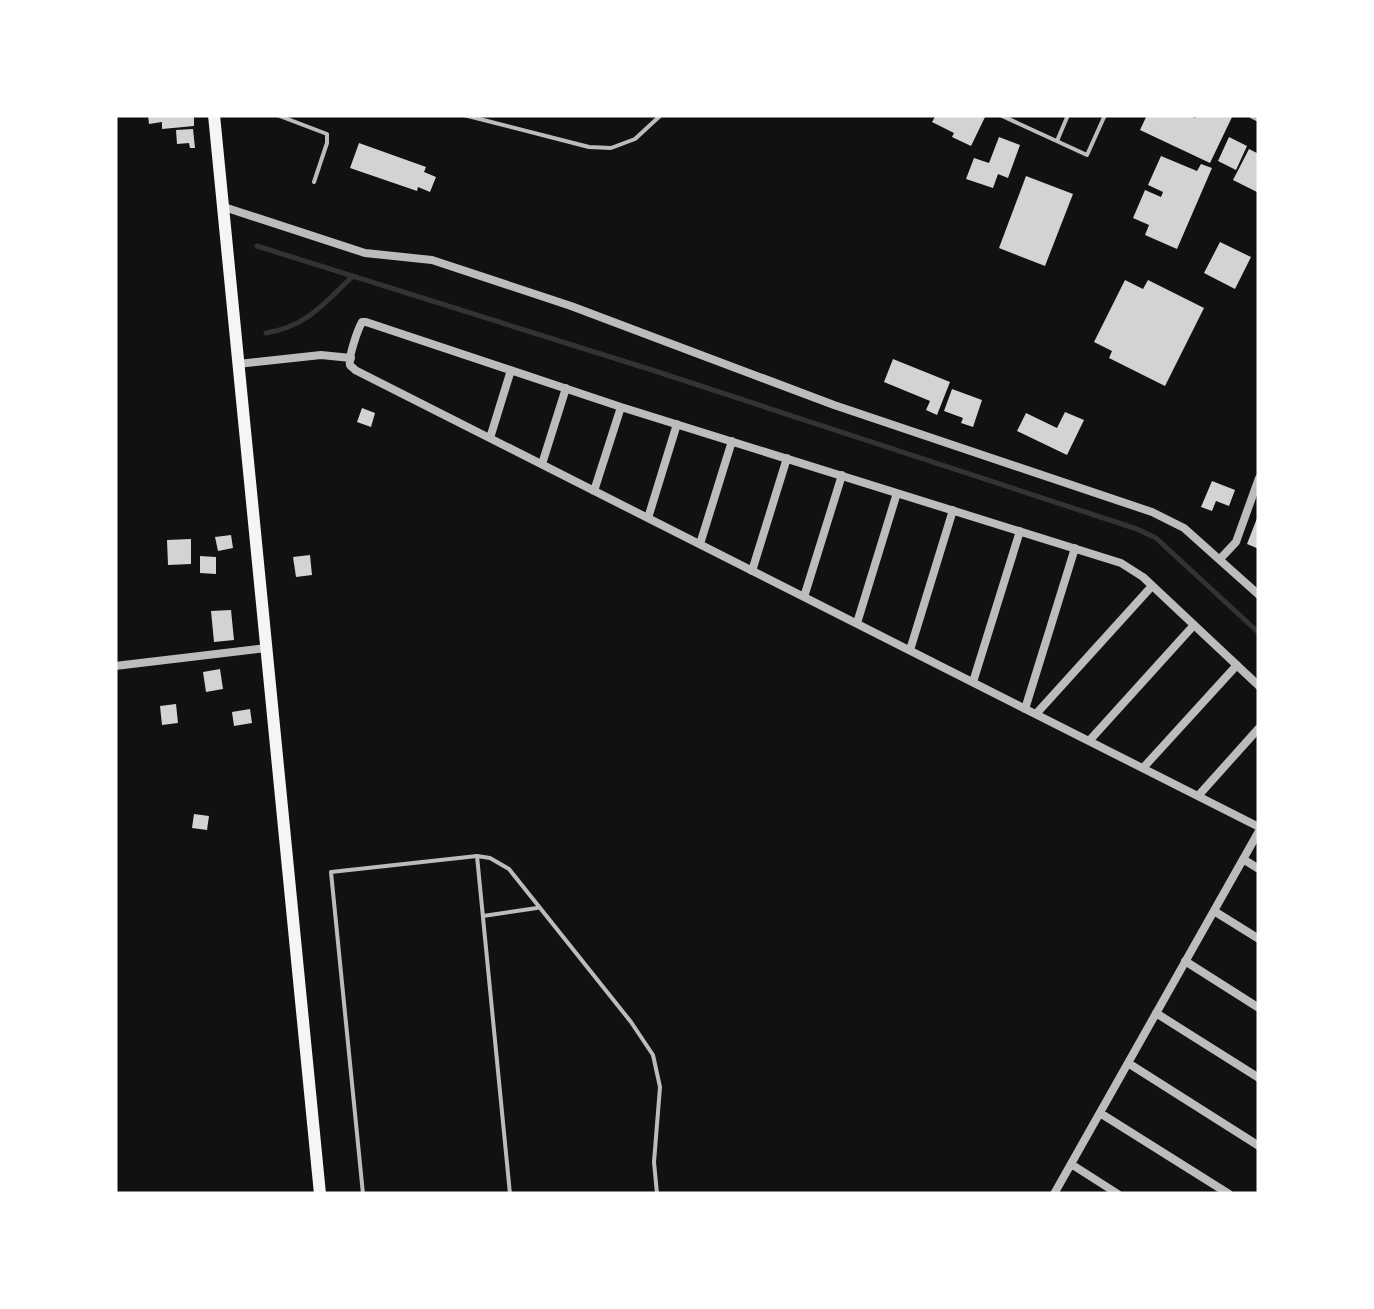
<svg xmlns="http://www.w3.org/2000/svg" width="1374" height="1309" font-family="'Space Grotesk',sans-serif">
	<style>
		.lines { fill: none; stroke-linecap: round; stroke-linejoin: round }
		.stream { stroke: #333; stroke-width: 5 }
		.building { fill: #d3d3d3 }
		.service { stroke: #bcbcbc; stroke-width: 4 }
		.minor { stroke: #bcbcbc; stroke-width: 8 }
		.trunk { stroke: #f5f5f5; stroke-width: 12 }
	</style>
	<rect width="100%" height="100%" fill="#111"/>
	<g class="lines">
		<path class="stream" d="M 257,246 L 652,370 L 1137,529 L 1156,538 L 1259,633
			M 266,333 C 308,326 323,304 353,276"/>
	</g>
	<path class="building" d="M 148,115 L 194,115 L 194,126 L 162,129 L 162,122 L 149,124 Z
		M 936,115 L 986,115 L 971,146 L 952,137 L 954,133 L 932,122 Z
		M 1147,115 L 1188,115 L 1195,118 L 1197,115 L 1233,115 L 1210,163 L 1140,130 Z
		M 193,129 L 195,148 L 190,148 L 189,143 L 177,144 L 176,130 Z
		M 999,137 L 1020,145 L 1008,178 L 998,174 L 993,188 L 966,179 L 974,158 L 989,163 Z
		M 1229,137 L 1247,146 L 1236,170 L 1218,161 Z
		M 359,143 L 426,167 L 424,172 L 436,177 L 430,192 L 418,187 L 417,191 L 350,168 Z
		M 1249,149 L 1259,154 L 1259,193 L 1233,180 Z
		M 1161,156 L 1197,171 L 1201,164 L 1212,168 L 1177,249 L 1145,235 L 1149,225 L 1133,218 L 1145,190 L 1161,197 L 1163,192 L 1148,185 Z
		M 1026,176 L 1073,194 L 1045,266 L 999,248 Z
		M 1220,242 L 1251,257 L 1235,289 L 1204,273 Z
		M 1125,280 L 1143,289 L 1148,280 L 1204,308 L 1165,386 L 1109,358 L 1112,351 L 1094,342 Z
		M 893,359 L 950,382 L 937,415 L 926,410 L 930,401 L 884,382 Z
		M 952,389 L 982,400 L 973,427 L 961,423 L 963,418 L 944,411 Z
		M 362,408 L 375,413 L 371,427 L 357,422 Z
		M 1065,412 L 1084,420 L 1067,455 L 1017,431 L 1026,413 L 1057,428 Z
		M 1212,481 L 1235,490 L 1229,506 L 1216,501 L 1212,511 L 1201,507 Z
		M 1259,513 L 1259,549 L 1247,544 Z
		M 231,535 L 233,548 L 218,551 L 215,537 Z
		M 191,539 L 191,564 L 168,565 L 167,540 Z
		M 310,555 L 312,575 L 296,577 L 293,557 Z
		M 200,556 L 216,557 L 216,574 L 200,573 Z
		M 231,610 L 234,640 L 214,642 L 211,611 Z
		M 220,669 L 223,689 L 206,692 L 203,672 Z
		M 176,704 L 178,723 L 162,725 L 160,706 Z
		M 250,709 L 252,723 L 234,726 L 232,712 Z
		M 194,814 L 209,816 L 207,830 L 192,828 Z"/>
	<g class="lines">
		<path class="service" d="M 277,115 L 327,134 L 327,143 L 314,182
			M 464,115 L 589,147 L 611,148 L 635,139 L 661,115
			M 1000,115 L 1087,155 L 1105,115
			M 1057,141 L 1068,115
			M 477,856 L 510,1194
			M 483,916 L 537,908
			M 363,1194 L 331,872 L 477,856 L 490,858 L 509,869 L 631,1022 L 653,1055 L 660,1087 L 654,1162 L 657,1194"/>
		<path class="minor" d="M 1253,115 L 1259,118
			M 224,207 L 365,253 L 432,260 L 571,306 L 834,405 L 1152,512 L 1184,528 L 1259,595
			M 238,364 L 321,355 L 351,358
			M 490,438 L 511,370
			M 542,464 L 566,388
			M 594,491 L 621,407
			M 648,518 L 677,424
			M 700,544 L 732,441
			M 1220,559 L 1236,542 L 1259,478
			M 752,571 L 787,458
			M 804,597 L 842,475
			M 857,623 L 897,493
			M 910,650 L 953,510
			M 115,666 L 266,648
			M 973,682 L 1020,531
			M 1259,686 L 1143,577 L 1121,563 L 621,407 L 366,322 L 362,322 C 358,329 348,357 350,365 C 351,367 354,368 355,370 L 1259,827
			M 1025,709 L 1075,548
			M 1036,714 L 1152,586
			M 1089,741 L 1194,625
			M 1143,768 L 1237,665
			M 1198,796 L 1259,728
			M 1243,859 L 1259,869
			M 1214,911 L 1259,939
			M 1185,961 L 1259,1008
			M 1156,1013 L 1259,1078
			M 1128,1063 L 1259,1146
			M 1100,1113 L 1229,1194
			M 1071,1164 L 1118,1194
			M 1054,1194 L 1259,831"/>
		<path class="trunk" d="M 214,115 L 320,1194"/>
	</g>
	<rect width="1374" height="1309" fill="none" stroke="#ffffff" stroke-width="235"/>
</svg>
